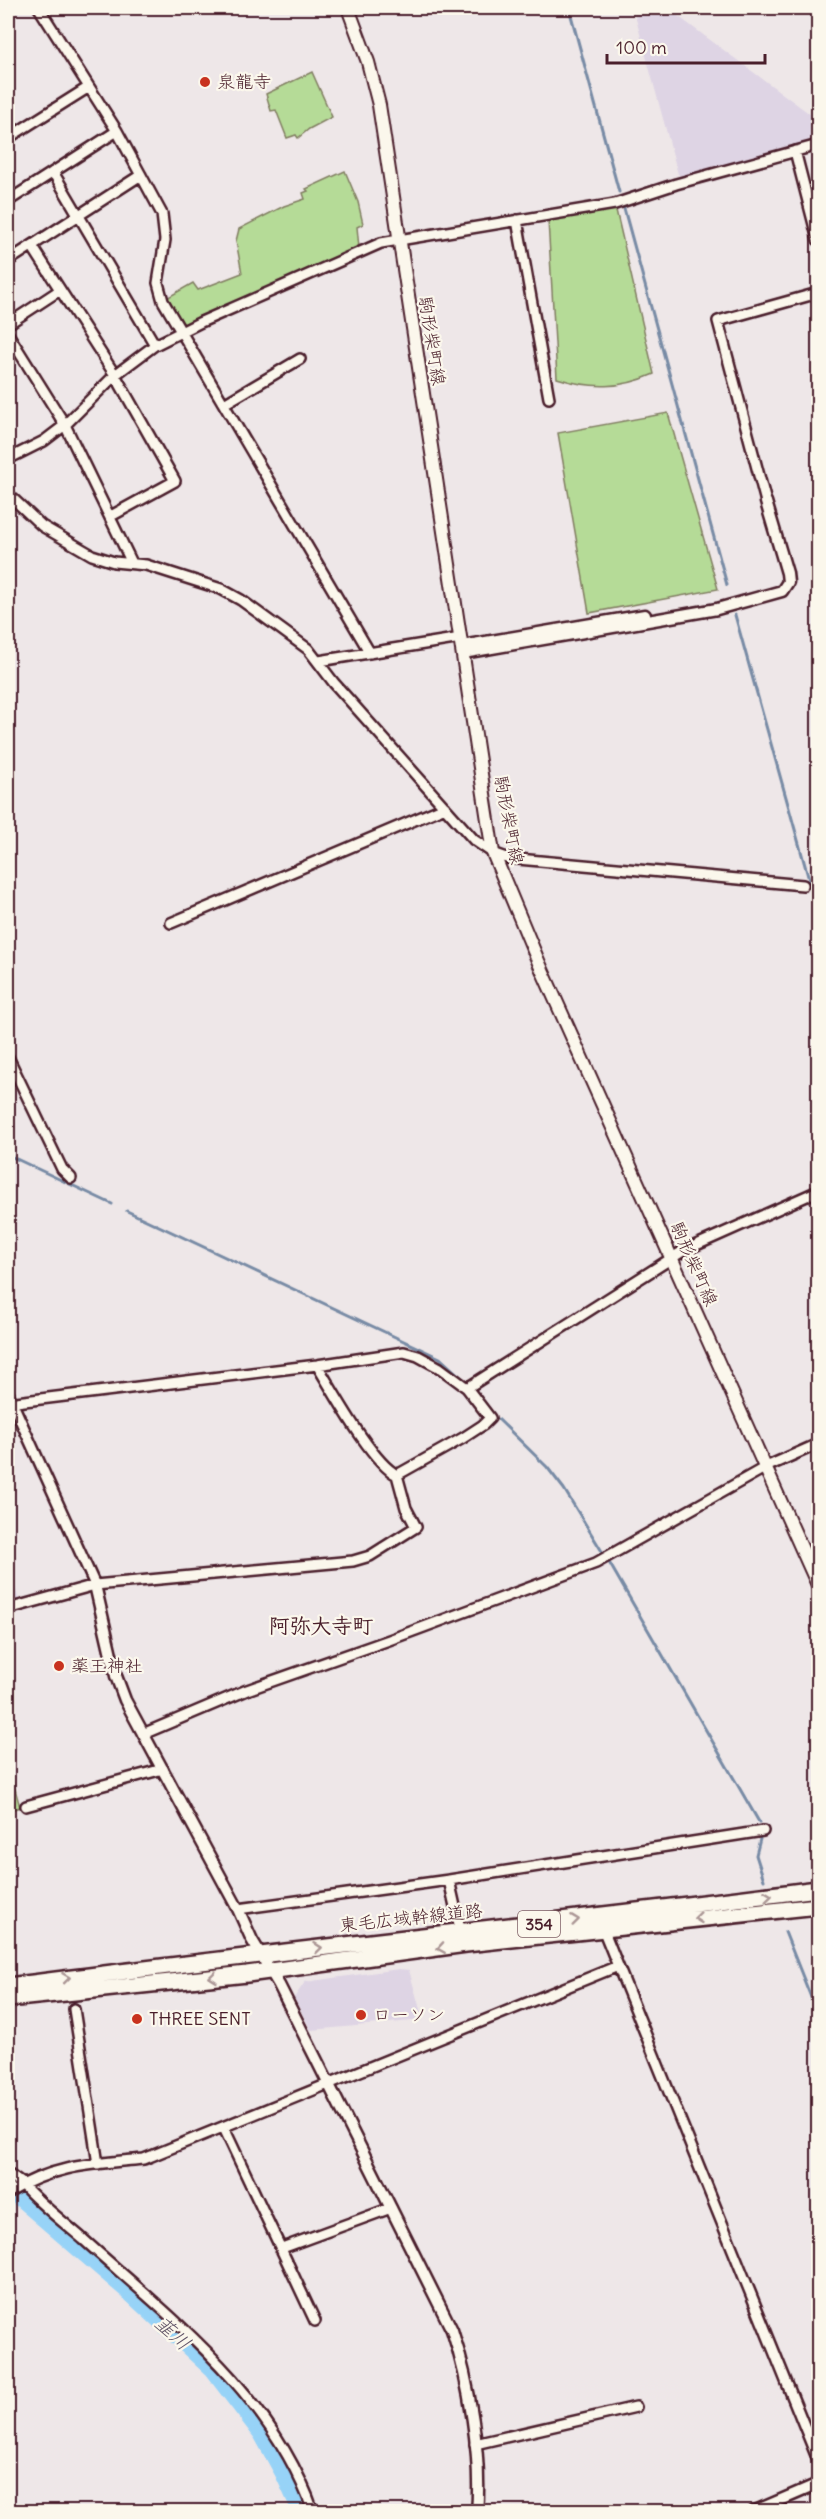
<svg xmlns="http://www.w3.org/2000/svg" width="826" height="2519" font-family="Delius,'Klee One',sans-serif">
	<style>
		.built { fill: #ded4e4 }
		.green { fill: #b5db97; stroke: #807d61; stroke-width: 1.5 }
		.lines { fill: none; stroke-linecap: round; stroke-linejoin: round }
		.stream { stroke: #788ba5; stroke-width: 3 }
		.river { stroke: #97d3f7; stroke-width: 20 }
		.minor-casing { stroke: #4a1f2b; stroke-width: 14 }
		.tertiary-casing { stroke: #4a1f2b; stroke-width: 15 }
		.secondary-casing { stroke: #4a1f2b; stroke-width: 16 }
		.trunk-casing { stroke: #4a1f2b; stroke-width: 20 }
		.minor { stroke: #fbf7ec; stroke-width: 9 }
		.tertiary { stroke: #fbf7ec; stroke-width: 10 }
		.secondary { stroke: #fbf7ec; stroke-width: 12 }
		.trunk { stroke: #fbf7ec; stroke-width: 15 }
		.oneway { stroke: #ab9695 }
		.poi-dot { fill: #c8321e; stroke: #fbf7ec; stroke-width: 2 }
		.labels { text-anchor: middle; stroke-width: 4.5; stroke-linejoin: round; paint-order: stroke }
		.shield { fill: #fbf7ec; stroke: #7f6065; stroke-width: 1.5 }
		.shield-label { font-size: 16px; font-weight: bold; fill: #4a1f2b }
		.poi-label { font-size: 18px; fill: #4a1f2b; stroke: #fbf7ec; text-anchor: start }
		.street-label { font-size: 18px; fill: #4a1f2b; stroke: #fbf7ec }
		.water-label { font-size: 20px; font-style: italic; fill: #615568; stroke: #fbf7ec }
		.quarter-label { font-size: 21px; font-weight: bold; fill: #4a1f2b; stroke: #fbf7ec }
	</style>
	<rect width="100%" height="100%" fill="#eee7e8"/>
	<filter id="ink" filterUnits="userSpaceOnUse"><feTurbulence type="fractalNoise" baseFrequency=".0167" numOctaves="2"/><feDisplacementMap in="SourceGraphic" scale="12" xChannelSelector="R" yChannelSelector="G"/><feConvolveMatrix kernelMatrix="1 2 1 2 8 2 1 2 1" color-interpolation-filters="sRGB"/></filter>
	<g filter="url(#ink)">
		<path class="built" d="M 633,8 L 667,8 L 818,120 L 818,139 L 681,177 L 678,174 Z
			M 8,1561 L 19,1601 L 8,1604 Z
			M 399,1969 L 409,1970 L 423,2020 L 311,2030 L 294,1998 L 305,1982 Z"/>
		<path class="green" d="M 312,72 L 332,117 L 309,129 L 298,138 L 296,135 L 287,138 L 276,110 L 271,111 L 266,94 Z
			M 345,171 L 358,202 L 363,224 L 357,227 L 359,248 L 183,325 L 180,324 L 165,299 L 193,283 L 198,290 L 242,273 L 236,241 L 239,229 L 284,206 L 305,199 L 303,193 L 308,191 L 306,189 Z
			M 611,207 L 616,210 L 654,374 C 621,389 591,389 557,378 L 548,220 Z
			M 668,413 L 718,589 L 589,613 L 558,433 Z
			M 8,1764 L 20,1807 L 8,1811 Z"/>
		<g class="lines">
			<path class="stream" d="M 569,8 L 619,192
				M 623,205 L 727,585
				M 735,615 L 813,894 L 818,901
				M 8,1155 L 112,1204
				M 127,1211 L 440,1358 L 462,1378
				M 498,1419 L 547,1467 L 564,1489 L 603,1553
				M 610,1564 L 759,1822
				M 760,1839 L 756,1855 L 764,1880
				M 785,1932 L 818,2015"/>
			<path class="river" d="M 8,2186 L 129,2290 L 213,2368 L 263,2433 L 285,2473 L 302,2510"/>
			<defs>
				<path id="minor" d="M 39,8 L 117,131 L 162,214 L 165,240 L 158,283 L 163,301 L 370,653
					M 8,138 L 89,87
					M 795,151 L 818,240
					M 53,172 L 155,345
					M 8,201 L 117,131
					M 517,220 L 549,398
					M 32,246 L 115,375 L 175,481 L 111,516
					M 8,261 L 141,175
					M 8,324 L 60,290
					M 8,334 L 65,425 L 132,563
					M 224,404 L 300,359
					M 8,459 L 44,441 L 65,425 L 115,375 L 155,345 L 201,322 L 381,243 L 615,204 L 676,184 L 818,145
					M 8,494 L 42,526 L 92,555 L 114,562 L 146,565 L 221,589 L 241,600 L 308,649 L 334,683 L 474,840 L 493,853 L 507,858 L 803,885
					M 766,502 L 718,321 L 818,293
					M 319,661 L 461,638
					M 171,923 L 445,807
					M 8,1057 L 62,1169 L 71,1178
					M 467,1388 L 683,1251 L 818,1191
					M 8,1393 L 95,1585
					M 8,1403 L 317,1365 L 404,1352 L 418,1356 L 440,1368 L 467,1388 L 490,1418 L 483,1425 L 463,1438 L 397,1475
					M 8,1609 L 95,1585 L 353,1561 L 370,1556 L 416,1527 L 406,1508 L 397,1475 C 372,1463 333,1391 317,1365
					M 143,1734 L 247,1690 L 389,1640 L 596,1563 L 766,1467 L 818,1444
					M 26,1806 L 163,1769
					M 449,1880 L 461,1933
					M 238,1909 L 449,1880 L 763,1831
					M 603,1929 L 818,2460
					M 74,2009 L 98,2164
					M 224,2128 L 315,2321
					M 8,2174 L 22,2184 C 40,2204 62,2221 83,2239 C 172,2319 272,2394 313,2511
					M 8,2193 C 54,2165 92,2164 144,2159 L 618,1966
					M 282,2248 L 391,2208
					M 475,2444 L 636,2407"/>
				<path id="tertiary" d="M 462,646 L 645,615
					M 463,653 L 717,609 L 782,591 L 788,582 L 787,573 L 766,502
					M 95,1585 L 116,1676 L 125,1700 L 238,1909 L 252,1940 L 279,1985 L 452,2330 C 469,2381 482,2457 477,2512
					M 313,2512 L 332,2512
					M 753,2512 L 818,2484"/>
				<path id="secondary" d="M 348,8 L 368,62 L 379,105 L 493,853 L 539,963 L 818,1585"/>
				<path id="trunk" d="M 8,1986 C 278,1951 548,1923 818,1889
					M 8,1999 L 247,1974 L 466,1944 L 818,1906"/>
			</defs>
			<use href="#minor" class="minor-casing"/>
			<use href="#tertiary" class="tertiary-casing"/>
			<use href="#secondary" class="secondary-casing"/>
			<use href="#trunk" class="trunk-casing"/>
			<use href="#minor" class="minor"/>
			<use href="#tertiary" class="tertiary"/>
			<use href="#secondary" class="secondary"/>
			<use href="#trunk" class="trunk"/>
		</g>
		<defs><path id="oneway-chevron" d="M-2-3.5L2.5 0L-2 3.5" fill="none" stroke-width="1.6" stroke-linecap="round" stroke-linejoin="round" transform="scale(1.5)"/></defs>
		<g class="oneway">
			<use href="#oneway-chevron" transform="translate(768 1896) rotate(-7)"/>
			<use href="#oneway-chevron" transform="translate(698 1918) rotate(174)"/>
			<use href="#oneway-chevron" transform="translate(575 1920) rotate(-7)"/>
			<use href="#oneway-chevron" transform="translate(318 1948) rotate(-6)"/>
			<use href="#oneway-chevron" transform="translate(441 1948) rotate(171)"/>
			<use href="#oneway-chevron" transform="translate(213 1977) rotate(174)"/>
			<use href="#oneway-chevron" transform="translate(66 1978) rotate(-7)"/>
		</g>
	</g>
	<g class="poi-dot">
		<circle cx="205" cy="82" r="6"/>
		<circle cx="59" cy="1666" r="6"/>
		<circle cx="361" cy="2015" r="6"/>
		<circle cx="137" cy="2019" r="6"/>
	</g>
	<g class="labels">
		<rect class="shield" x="518" y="1911" width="42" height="26" rx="4.5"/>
		<g class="shield-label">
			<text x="539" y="1930">354</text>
		</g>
		<g class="poi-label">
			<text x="217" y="88">泉龍寺</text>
			<text x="71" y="1672">薬王神社</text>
			<text x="373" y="2021">ローソン</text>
			<text x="149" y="2025">THREE SENT</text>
		</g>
		<g class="street-label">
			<text transform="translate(432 341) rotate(81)" y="6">駒形柴町線</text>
			<text transform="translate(509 820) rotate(79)" y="6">駒形柴町線</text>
			<text transform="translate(694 1264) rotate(66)" y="6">駒形柴町線</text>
			<text transform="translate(411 1918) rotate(-6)" y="6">東毛広域幹線道路</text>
		</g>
		<g class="water-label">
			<text transform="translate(173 2333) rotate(42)" y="7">韮川</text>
		</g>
		<g class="quarter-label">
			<text x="321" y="1633">阿弥大寺町</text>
		</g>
	</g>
	<rect width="826" height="2519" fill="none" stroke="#fbf7ec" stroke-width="30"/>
	<rect x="15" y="15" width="796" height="2489" fill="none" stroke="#4a1f2b" stroke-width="2" filter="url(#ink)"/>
	<path d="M607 54v9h158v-9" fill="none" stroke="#4a1f2b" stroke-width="3"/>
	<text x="616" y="54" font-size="18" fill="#4a1f2b" stroke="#fbf7ec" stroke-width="4.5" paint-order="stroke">100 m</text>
</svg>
